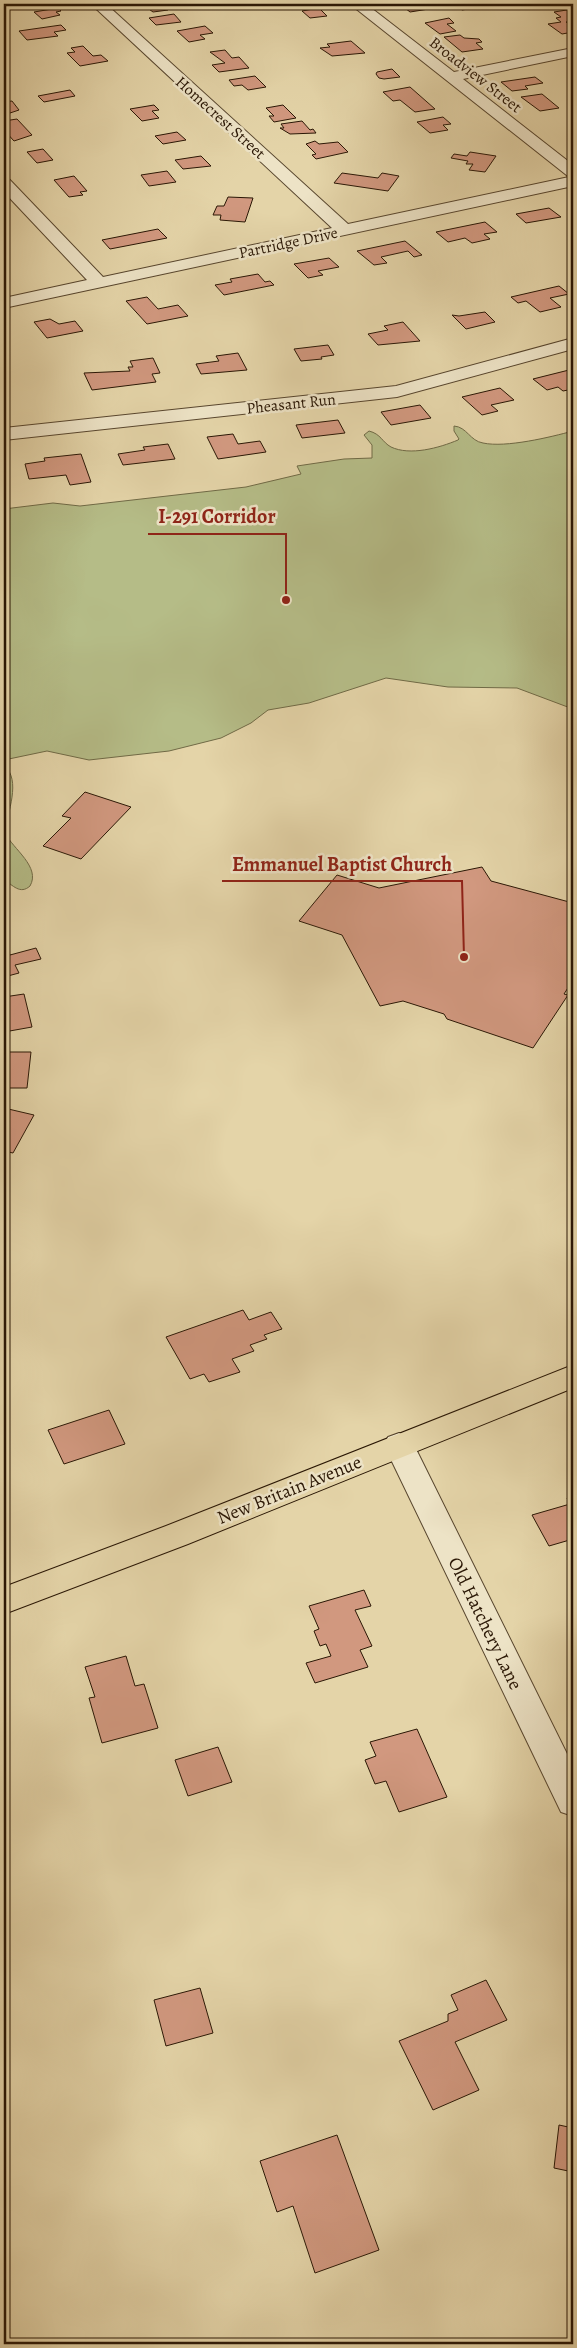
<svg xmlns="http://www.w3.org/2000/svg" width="577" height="2348" font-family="Alegreya,serif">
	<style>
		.green { fill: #b5bc87; stroke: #706a46 }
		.building { fill: #d1987f; stroke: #2a1705 }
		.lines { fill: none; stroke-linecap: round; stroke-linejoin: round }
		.minor-casing { stroke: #58462e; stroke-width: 2 }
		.major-casing { stroke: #2a1705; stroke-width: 2 }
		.minor { fill: #ede3c6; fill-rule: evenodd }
		.major { fill: #e4d4a8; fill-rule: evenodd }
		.labels { text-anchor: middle; stroke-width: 5; stroke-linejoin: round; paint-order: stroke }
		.far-street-label { font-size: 16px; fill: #2a1705; stroke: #ede3c6 }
		.street-label { font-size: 19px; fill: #2a1705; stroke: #ede3c6 }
		.leader { fill: none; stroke: #8f2418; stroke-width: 2 }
		.callout-dot { fill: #8f2418; stroke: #ede3c6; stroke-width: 2 }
		.callout-label { font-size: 20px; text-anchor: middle; font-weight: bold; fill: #8f2418; stroke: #ede3c6; stroke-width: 5; stroke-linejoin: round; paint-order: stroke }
	</style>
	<rect width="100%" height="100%" fill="#e4d4a8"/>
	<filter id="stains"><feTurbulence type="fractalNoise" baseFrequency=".004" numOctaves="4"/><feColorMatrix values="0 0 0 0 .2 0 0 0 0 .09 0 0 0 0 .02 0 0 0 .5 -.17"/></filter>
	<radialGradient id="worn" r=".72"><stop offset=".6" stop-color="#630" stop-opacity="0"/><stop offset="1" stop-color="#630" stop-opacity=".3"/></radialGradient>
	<path class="green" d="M 454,426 C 467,427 470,441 483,443 C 506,448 551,437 573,431 L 573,709 L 517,688 L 448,687 L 386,678 L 309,703 L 268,710 L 251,723 L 221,738 L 169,751 L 89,760 L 47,751 L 4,760 L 4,509 L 53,503 L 80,506 L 246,487 L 301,474 L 297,466 L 344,459 L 372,458 L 372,445 L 364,435 L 369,431 C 381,434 382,442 391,447 C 410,456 439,448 458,440 L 459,439 L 454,431 Z
		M 4,765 C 22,781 7,812 5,833 C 13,849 41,867 30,886 C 20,895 13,885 4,880 Z"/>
	<path class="building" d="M 142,4 L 165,4 L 168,10 L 153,12 Z
		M 400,4 L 429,4 L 435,8 L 410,12 Z
		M 455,4 L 476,4 L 480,7 L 462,10 Z
		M 58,8 L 61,11 L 56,12 L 60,15 L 42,19 L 34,12 Z
		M 319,8 L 327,16 L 310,18 L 302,11 Z
		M 573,9 L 573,21 L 566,22 L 573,27 L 573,32 L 562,34 L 548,24 L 561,22 L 556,18 L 561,17 L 554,12 Z
		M 174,14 L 181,22 L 156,25 L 149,18 Z
		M 449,18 L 454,23 L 447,24 L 456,31 L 440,34 L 425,23 Z
		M 61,25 L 66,30 L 54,32 L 58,36 L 27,40 L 19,31 Z
		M 205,26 L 213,33 L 200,35 L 205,39 L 189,42 L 177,31 Z
		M 460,35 L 464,38 L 479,39 L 482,42 L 476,43 L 483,49 L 462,52 L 444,37 Z
		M 351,41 L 365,53 L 332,56 L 320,48 L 330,47 L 327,44 Z
		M 83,46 L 93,56 L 101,55 L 108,61 L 80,66 L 67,53 L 75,52 L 71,48 Z
		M 225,50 L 232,58 L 239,57 L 249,68 L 219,72 L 212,65 L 225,63 L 210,52 Z
		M 392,69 L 400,77 L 384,79 L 379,78 L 376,74 L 377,72 Z
		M 255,76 L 266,87 L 248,90 L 242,85 L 234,86 L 229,80 Z
		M 535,77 L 543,83 L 525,86 L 528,89 L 512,91 L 501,82 Z
		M 410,87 L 435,109 L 415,112 L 400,100 L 393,101 L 383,92 Z
		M 70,90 L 75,96 L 44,102 L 38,96 Z
		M 542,94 L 559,108 L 540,111 L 521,97 Z
		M 12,101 L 19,110 L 4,115 L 4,102 Z
		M 154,105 L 159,110 L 152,111 L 159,118 L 142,121 L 130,109 Z
		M 283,105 L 296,118 L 274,122 L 269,116 L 274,116 L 266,108 Z
		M 443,117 L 451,124 L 443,125 L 448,130 L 430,133 L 417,122 Z
		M 17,119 L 32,135 L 14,141 L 4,130 L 4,121 Z
		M 302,121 L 310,130 L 313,129 L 316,133 L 290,134 L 280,128 L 284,128 L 281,124 Z
		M 177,132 L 186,140 L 163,144 L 155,136 Z
		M 315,141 L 319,144 L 338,142 L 348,152 L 316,159 L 312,155 L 316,154 L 306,144 Z
		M 43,149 L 53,160 L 37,163 L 27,152 Z
		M 470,152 L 496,156 L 485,172 L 469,170 L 473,164 L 466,164 L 468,161 L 451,158 L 454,154 L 467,156 Z
		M 201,156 L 211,166 L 183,169 L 175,160 Z
		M 167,171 L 176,182 L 149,186 L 141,175 Z
		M 342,173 L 378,178 L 382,173 L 399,176 L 388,191 L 334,183 Z
		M 74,176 L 87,191 L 80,192 L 83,195 L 69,197 L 54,180 Z
		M 228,197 L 253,198 L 245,222 L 220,220 L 221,215 L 213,215 L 217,206 L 224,206 Z
		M 549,208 L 561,217 L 526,223 L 516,214 Z
		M 485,222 L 497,232 L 484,234 L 490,239 L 472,243 L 465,238 L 448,242 L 436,232 Z
		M 158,229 L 167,238 L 110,249 L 102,240 Z
		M 405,241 L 422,255 L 414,257 L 408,251 L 381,257 L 387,263 L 374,265 L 357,251 Z
		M 329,258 L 339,267 L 318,271 L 323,275 L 308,278 L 294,264 Z
		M 258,274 L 265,282 L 270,281 L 274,285 L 224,295 L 215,285 L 232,282 L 230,279 Z
		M 559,286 L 569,294 L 550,298 L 561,307 L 540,312 L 526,301 L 518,303 L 511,297 Z
		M 147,297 L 158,309 L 178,305 L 188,316 L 147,324 L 126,301 Z
		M 485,312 L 495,322 L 466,329 L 452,315 L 459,316 Z
		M 50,319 L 59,324 L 75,321 L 83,331 L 47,338 L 34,322 Z
		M 403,322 L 420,341 L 378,345 L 368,334 L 388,330 L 384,326 Z
		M 328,345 L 334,355 L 321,357 L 322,359 L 301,361 L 294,349 Z
		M 238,353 L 247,370 L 201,374 L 196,364 L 219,361 L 216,356 Z
		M 153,358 L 160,373 L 152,374 L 156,382 L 92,390 L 84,373 L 130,371 L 128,367 L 133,367 L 130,361 Z
		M 573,369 L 573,383 L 571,384 L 573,389 L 563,391 L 558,387 L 547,390 L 533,379 Z
		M 500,388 L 514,400 L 491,405 L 498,411 L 482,415 L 462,397 Z
		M 420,405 L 431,418 L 391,425 L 381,412 Z
		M 338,420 L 345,433 L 302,438 L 296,425 Z
		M 233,434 L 238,444 L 260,441 L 266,452 L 218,459 L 207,437 Z
		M 168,444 L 175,459 L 123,465 L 118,454 L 145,450 L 143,447 Z
		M 81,454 L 91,482 L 70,485 L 66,475 L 29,479 L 25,464 L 45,461 L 44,458 Z
		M 85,792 L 131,807 L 81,859 L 43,846 L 71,818 L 62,816 Z
		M 482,867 L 491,881 L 573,903 L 573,980 L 564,994 L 568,995 L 533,1048 L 447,1019 L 444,1014 L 403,1001 L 380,1006 L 342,935 L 299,921 L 337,875 L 379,888 Z
		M 4,942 L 10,955 L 36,948 L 41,959 L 15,965 L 19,973 L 4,977 Z
		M 24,994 L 32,1027 L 4,1032 L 4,997 Z
		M 4,1052 L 31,1052 L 27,1088 L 4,1088 Z
		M 4,1108 L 34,1115 L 13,1153 L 4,1151 Z
		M 243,1310 L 249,1320 L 271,1312 L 282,1329 L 264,1335 L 267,1339 L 250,1345 L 254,1351 L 232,1359 L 240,1372 L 209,1382 L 204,1374 L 190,1379 L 166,1337 Z
		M 109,1410 L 125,1444 L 64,1464 L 48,1430 Z
		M 573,1496 L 573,1539 L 549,1546 L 532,1515 L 570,1504 L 567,1498 Z
		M 364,1590 L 371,1606 L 355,1610 L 372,1646 L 360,1650 L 368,1667 L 315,1683 L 306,1663 L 331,1656 L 326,1644 L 320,1646 L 314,1631 L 319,1629 L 309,1606 Z
		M 126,1656 L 135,1686 L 144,1684 L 158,1728 L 102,1743 L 89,1698 L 95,1697 L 85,1667 Z
		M 417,1729 L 447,1797 L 399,1812 L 386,1781 L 375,1784 L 365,1760 L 376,1756 L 370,1742 Z
		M 218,1747 L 232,1782 L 188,1796 L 175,1760 Z
		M 486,1980 L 507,2020 L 455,2042 L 479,2090 L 433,2110 L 399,2041 L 448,2021 L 448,2014 L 458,2010 L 451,1995 Z
		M 200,1988 L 213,2033 L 166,2046 L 154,2000 Z
		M 559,2125 L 573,2128 L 573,2172 L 554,2168 Z
		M 337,2135 L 379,2250 L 315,2273 L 293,2206 L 277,2212 L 260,2161 Z"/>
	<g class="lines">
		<defs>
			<path id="minor" d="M 91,4 L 106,4 L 348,224 L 569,177 L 350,4 L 366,4 L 454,72 L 573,48 L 573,56 L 463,79 L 573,165 L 573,186 L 4,308 L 4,298 L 87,280 L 4,192 L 4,178 L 10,180 L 103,277 L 332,228 Z
				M 573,338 L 573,349 L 397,397 L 4,440 L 4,428 L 396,386 Z
				M 399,1433 L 410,1437 L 414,1445 L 573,1766 L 573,1816 L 561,1812 L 384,1445 L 388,1437 Z"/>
			<path id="major" d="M 573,1365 L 573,1388 L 188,1544 L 4,1614 L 4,1587 L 166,1526 Z"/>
		</defs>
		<use href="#minor" class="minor-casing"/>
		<use href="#major" class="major-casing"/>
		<use href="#minor" class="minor"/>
		<use href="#major" class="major"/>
	</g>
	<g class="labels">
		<g class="far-street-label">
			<text transform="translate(476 74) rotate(38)" y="6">Broadview Street</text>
			<text transform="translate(221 117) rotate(42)" y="6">Homecrest Street</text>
			<text transform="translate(288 242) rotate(-12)" y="6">Partridge Drive</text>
			<text transform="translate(291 403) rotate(-6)" y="6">Pheasant Run</text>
		</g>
		<g class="street-label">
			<text transform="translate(289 1489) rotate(-22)" y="7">New Britain Avenue</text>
			<text transform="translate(486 1623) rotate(64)" y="7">Old Hatchery Lane</text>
		</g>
	</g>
	<path class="leader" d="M286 600L286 534H148M464 957L462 881H222"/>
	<g class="callout-dot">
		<circle cx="286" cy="600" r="5"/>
		<circle cx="464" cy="957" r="5"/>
	</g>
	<g class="callout-label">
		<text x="217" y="523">I-291 Corridor</text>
		<text x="342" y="871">Emmanuel Baptist Church</text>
	</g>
	<rect width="577" height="2348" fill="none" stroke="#e4d4a8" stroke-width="20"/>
	<rect x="5" y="5" width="567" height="2338" fill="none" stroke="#2a1705" stroke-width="2.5"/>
	<rect x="10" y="10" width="557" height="2328" fill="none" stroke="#2a1705"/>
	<rect width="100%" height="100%" filter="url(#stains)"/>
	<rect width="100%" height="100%" fill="url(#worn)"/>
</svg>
